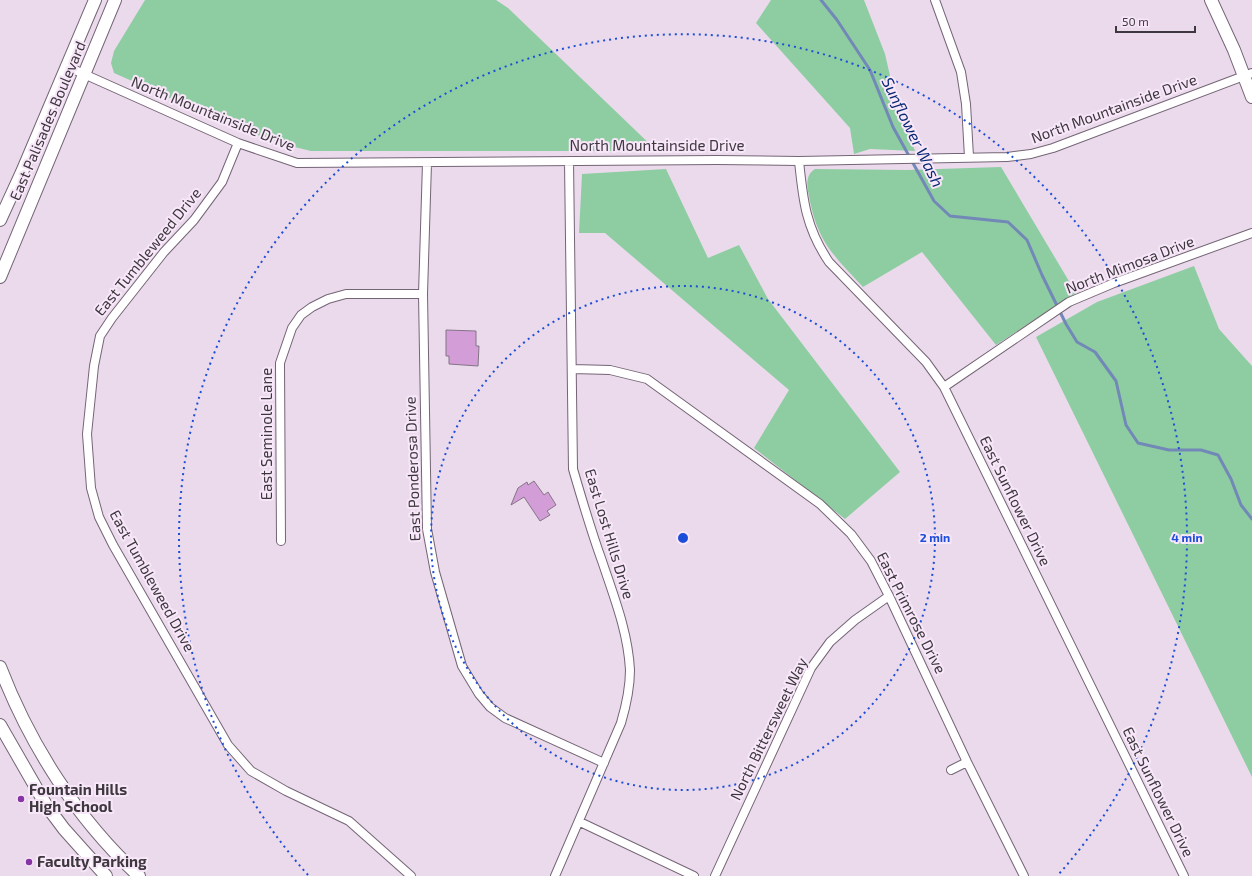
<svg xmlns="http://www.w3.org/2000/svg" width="1252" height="876" font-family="'Exo 2',sans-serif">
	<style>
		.green { fill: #8ecda2 }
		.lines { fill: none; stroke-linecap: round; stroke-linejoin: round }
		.stream { stroke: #7288b7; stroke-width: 3 }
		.building { fill: #d39dd8; stroke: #837585 }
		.street-casing { stroke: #746575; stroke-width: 10 }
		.secondary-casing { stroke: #746575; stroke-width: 14 }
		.street { stroke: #fff; stroke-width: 8 }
		.secondary { stroke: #fff; stroke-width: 12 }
		.ring { fill: none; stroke: #1d4ed8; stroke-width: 2; stroke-dasharray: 2 4 }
		.poi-dot { fill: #8735a5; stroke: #f8e7f9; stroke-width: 1.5 }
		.labels { text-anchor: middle; stroke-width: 4; stroke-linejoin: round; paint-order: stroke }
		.street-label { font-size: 15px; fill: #3d373e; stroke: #f8e7f9 }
		.poi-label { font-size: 15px; font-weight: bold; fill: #3d373e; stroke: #f8e7f9; text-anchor: start }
		.water-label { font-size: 16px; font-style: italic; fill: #082972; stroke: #f8e7f9 }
		.centre { fill: #1d4ed8; stroke: #f8e7f9; stroke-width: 2 }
		.ring-label { font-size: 12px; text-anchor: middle; font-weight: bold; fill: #1d4ed8; stroke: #f8e7f9; stroke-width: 4; stroke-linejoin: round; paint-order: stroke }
	</style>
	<rect width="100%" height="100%" fill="#eadaec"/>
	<path class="green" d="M 145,0 L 496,0 L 508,8 L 657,151 L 311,151 C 243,135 178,101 114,73 L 111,63 L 114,51 Z
		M 771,0 L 864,0 L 885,54 L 896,102 L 915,151 L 870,149 L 854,154 L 850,128 L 756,23 Z
		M 1001,167 L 1076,293 L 996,345 L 922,252 L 863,287 C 833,255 817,241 809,196 C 807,186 805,175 815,169 L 907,170 Z
		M 666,169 L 708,258 L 739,245 L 768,299 L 900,472 L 845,519 L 754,448 L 789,390 L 605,233 L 579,233 L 582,174 Z
		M 1194,266 L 1219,329 L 1252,366 L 1252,777 L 1036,337 L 1097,302 Z"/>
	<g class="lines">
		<path class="stream" d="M 821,0 L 837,20 L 870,70 L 893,127 L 934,201 L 950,216 L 1008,222 L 1027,240 L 1042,275 L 1066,324 L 1077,342 L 1095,352 L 1116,381 L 1126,425 L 1138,443 L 1169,450 L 1201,450 L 1218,455 L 1231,479 L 1241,505 L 1252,519"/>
	</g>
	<path class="building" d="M 446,330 L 476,331 L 476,346 L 479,346 L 478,366 L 449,364 L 449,356 L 446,356 Z
		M 534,481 L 544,495 L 548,492 L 556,505 L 547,511 L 550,515 L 540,521 L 524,497 L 511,505 L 518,488 L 527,482 L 528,485 Z"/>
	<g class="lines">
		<defs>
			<path id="street" d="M 935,0 L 961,72 L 966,104 L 969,157
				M 66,66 L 238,143 L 297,163 L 717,160 L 799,161 L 1007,157 L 1031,154 L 1053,148 L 1252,73
				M 238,143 L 222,182 L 194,220 L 164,252 L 112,318 L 100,336 L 94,366 L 87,434 L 91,488 L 99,517 L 113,545 L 228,745 L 251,771 L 286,791 L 349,821 L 411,876
				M 799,161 C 803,201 806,228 829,262 L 926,362 L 944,387 L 1184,876
				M 427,163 L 423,294 L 427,529 L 435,572 L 462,666 L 479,694 L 490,707 L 505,718 L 604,763
				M 573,369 L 610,370 L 647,379 L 820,504 L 851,534 L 871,561 L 889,596 L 967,762 L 1024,876
				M 944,387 L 1069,302 L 1114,283 L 1252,233
				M 281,541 L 280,363 L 292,328 L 301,315 L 312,307 L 328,299 L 346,294 L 423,294
				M 951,770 L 967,762
				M 580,822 L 694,876
				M 555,876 L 621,723 C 626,706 630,688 630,670 C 628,632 614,597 602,561 C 591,531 582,500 573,469 L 569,161
				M 715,876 L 811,668 L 830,642 L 855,620 L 889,596"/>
			<path id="secondary" d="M 1211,0 L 1234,50 L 1252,97
				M 0,220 L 22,172 L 95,0
				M 0,277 L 115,0
				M 0,667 C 30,745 77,819 139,876
				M 0,725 L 46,805 L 64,829 L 106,876"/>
		</defs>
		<use href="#street" class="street-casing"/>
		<use href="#secondary" class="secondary-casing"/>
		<use href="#street" class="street"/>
		<use href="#secondary" class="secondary"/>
	</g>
	<g class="ring">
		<circle cx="683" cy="538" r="252"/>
		<path d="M308 875A504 504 0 1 1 1058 875"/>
	</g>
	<g class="poi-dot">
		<circle cx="21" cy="799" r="4"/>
		<circle cx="29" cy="862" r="4"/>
	</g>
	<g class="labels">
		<g class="street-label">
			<text transform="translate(1114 109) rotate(-20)" y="5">North Mountainside Drive</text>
			<text transform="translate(213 114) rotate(22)" y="5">North Mountainside Drive</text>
			<text transform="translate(48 121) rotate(-67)" y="5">East Palisades Boulevard</text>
			<text x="657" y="151">North Mountainside Drive</text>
			<text transform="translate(148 252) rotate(-51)" y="5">East Tumbleweed Drive</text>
			<text transform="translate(1130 265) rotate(-21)" y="5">North Mimosa Drive</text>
			<text transform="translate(267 434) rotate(-90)" y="5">East Seminole Lane</text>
			<text transform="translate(413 469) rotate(-92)" y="5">East Ponderosa Drive</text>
			<text transform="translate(1015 501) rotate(64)" y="5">East Sunflower Drive</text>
			<text transform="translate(609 534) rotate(73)" y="5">East Lost Hills Drive</text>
			<text transform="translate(152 581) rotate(61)" y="5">East Tumbleweed Drive</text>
			<text transform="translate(911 613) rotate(63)" y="5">East Primrose Drive</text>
			<text transform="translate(769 729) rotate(-64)" y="5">North Bittersweet Way</text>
			<text transform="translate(1158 792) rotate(64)" y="5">East Sunflower Drive</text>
		</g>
		<g class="poi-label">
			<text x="29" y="795">Fountain Hills<tspan x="29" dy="17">High School</tspan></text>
			<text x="37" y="867">Faculty Parking</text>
		</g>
		<g class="water-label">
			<text transform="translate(913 132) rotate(64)" y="6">Sunflower Wash</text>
		</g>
	</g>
	<circle cx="683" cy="538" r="6" class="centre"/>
	<g class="ring-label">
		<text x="935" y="542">2 min</text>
		<text x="1187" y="542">4 min</text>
	</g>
	<path d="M1116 26v6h79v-6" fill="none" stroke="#3d373e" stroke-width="2"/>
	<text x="1122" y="26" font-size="12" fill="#3d373e" stroke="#f8e7f9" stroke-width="3" paint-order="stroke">50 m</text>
</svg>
